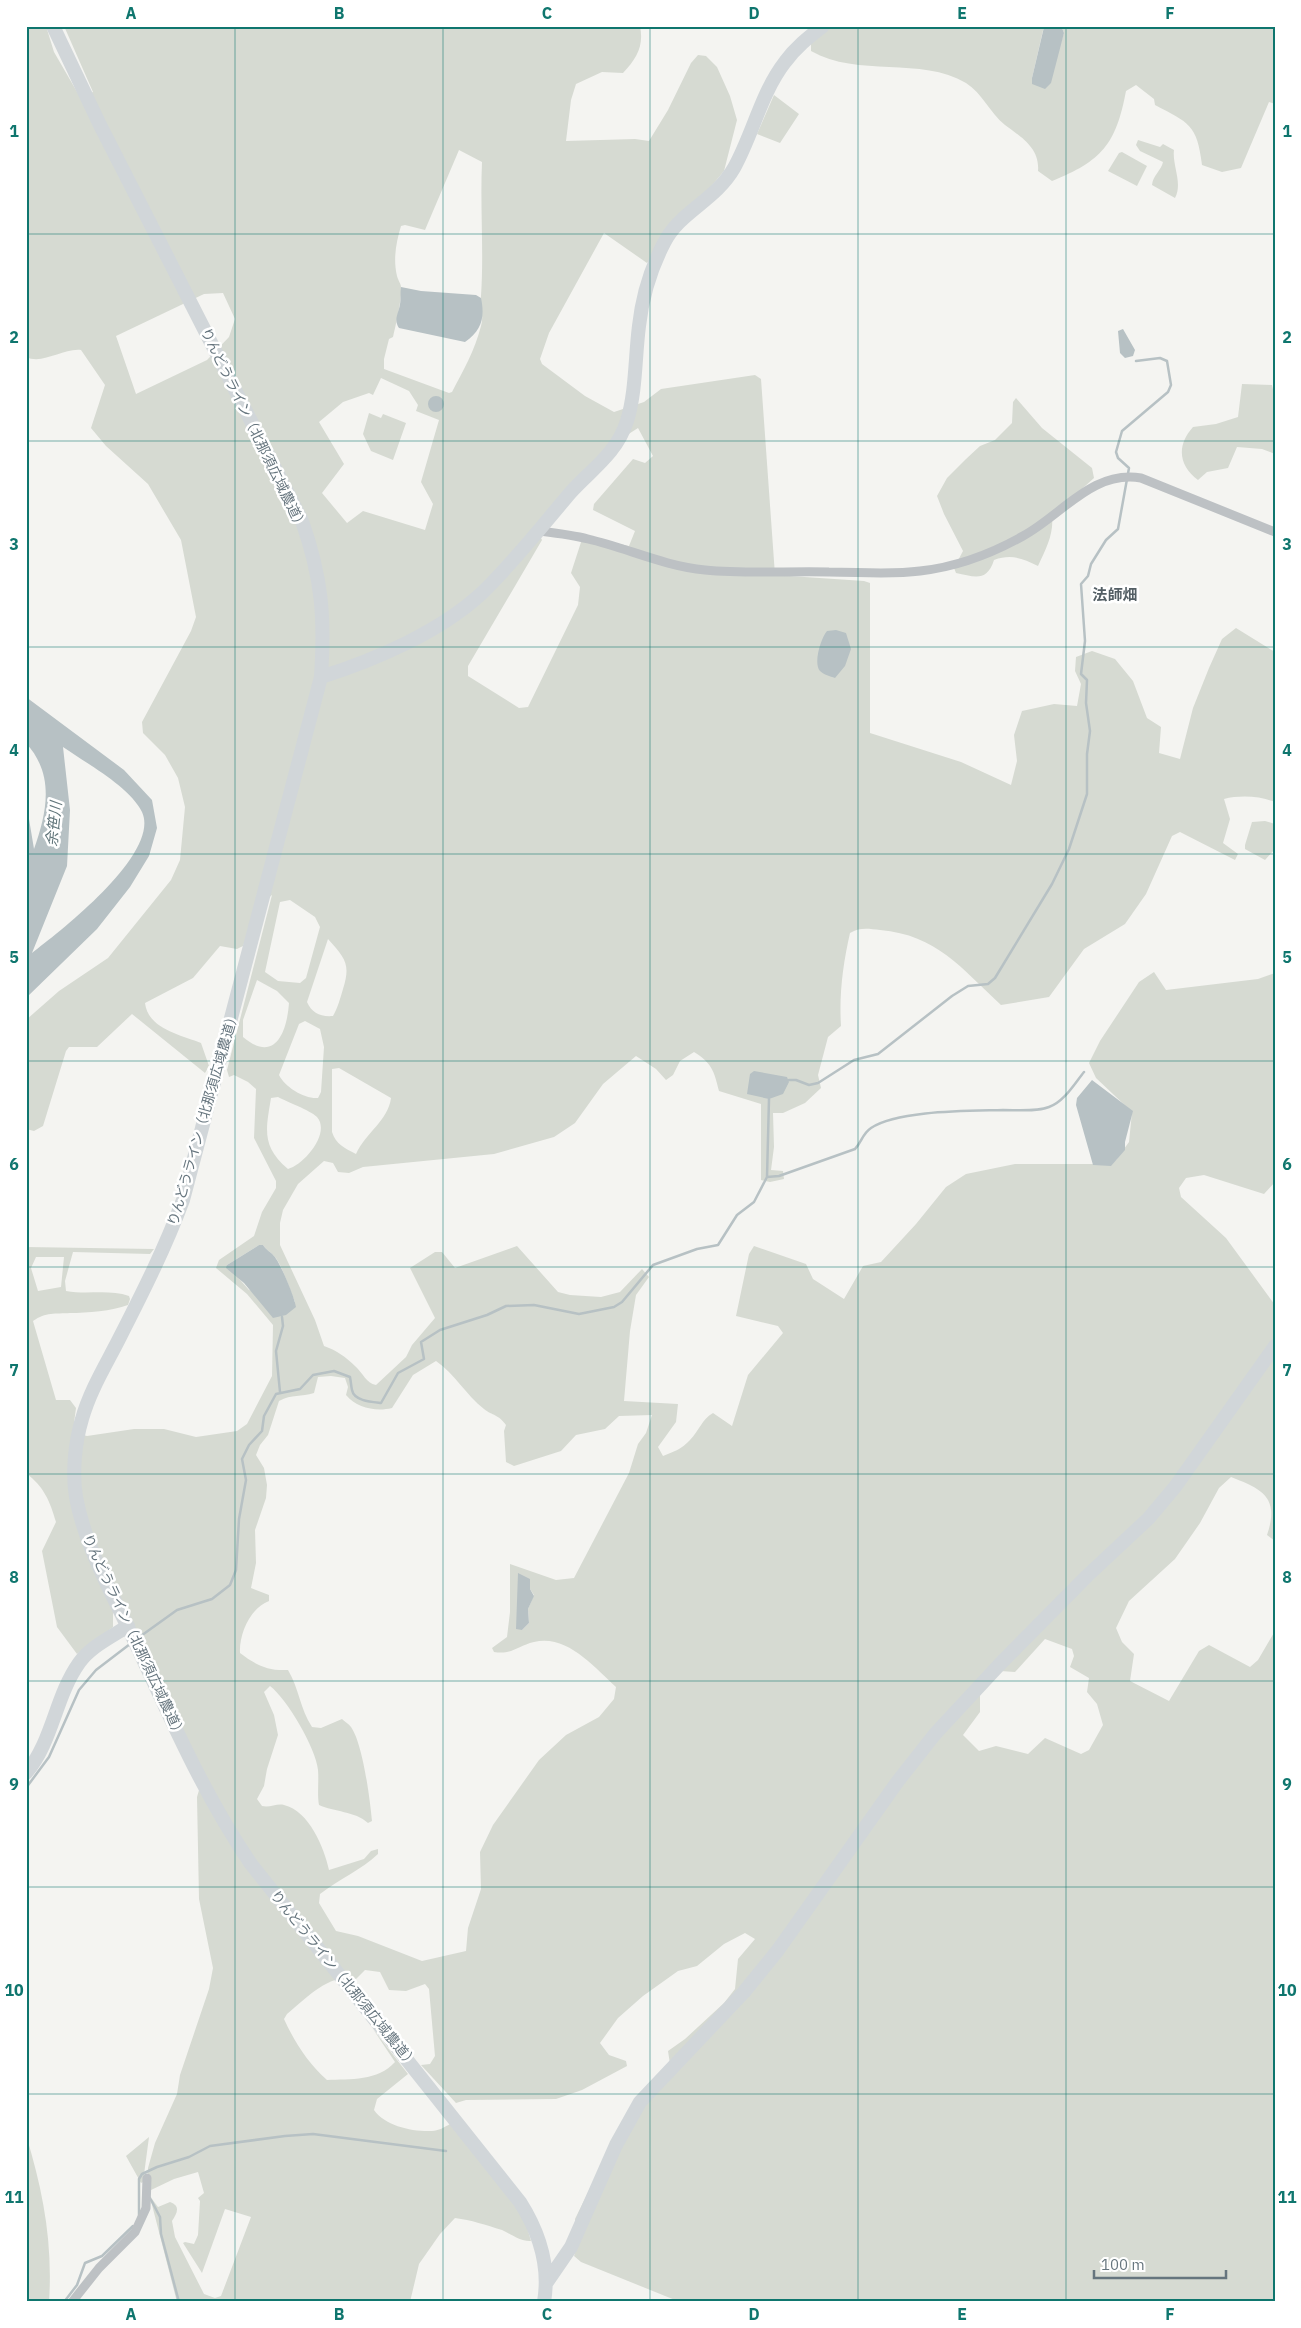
<svg xmlns="http://www.w3.org/2000/svg" width="1301" height="2328" font-family="'IBM Plex Sans','Noto Sans JP',sans-serif">
	<style>
		.green { fill: #d6dad2; fill-rule: evenodd }
		.water { fill: #b7c1c4; fill-rule: evenodd }
		.lines { fill: none; stroke-linecap: round; stroke-linejoin: round }
		.stream { stroke: #b7c1c4; stroke-width: 2.5 }
		.street { stroke: #bdc1c4; stroke-width: 9 }
		.secondary { stroke: #d1d6d9; stroke-width: 14 }
		.grid { fill: none; stroke: #0f766e; stroke-width: 1; stroke-opacity: 0.55 }
		.labels { text-anchor: middle; stroke-width: 5; stroke-linejoin: round; paint-order: stroke }
		.street-label { font-size: 14px; fill: #66757e; stroke: #fff }
		.neighbourhood-label { font-size: 15px; font-weight: bold; fill: #535e64; stroke: #fff }
		.water-label { font-size: 15px; font-style: italic; fill: #62767b; stroke: #fff }
		.neatline { fill: none; stroke: #0f766e; stroke-width: 2 }
		.grid-label { font-size: 16px; text-anchor: middle; font-weight: bold; fill: #0f766e }
	</style>
	<rect width="100%" height="100%" fill="#f4f4f1"/>
	<path class="green" d="M 26,26 L 46,26 L 54,52 L 80,97 L 93,92 L 64,26 L 640,26 C 644,46 637,58 623,73 L 602,72 L 576,84 L 571,100 L 566,141 L 635,139 L 649,141 L 668,110 L 691,63 L 698,55 L 706,56 L 717,67 L 730,96 L 737,120 L 724,171 L 647,263 L 604,233 L 549,333 L 540,359 L 542,364 L 585,396 L 614,412 L 644,402 L 661,389 L 755,375 L 761,379 L 775,575 L 864,581 L 870,583 L 870,733 L 961,762 L 1011,785 L 1017,761 L 1014,735 L 1022,711 L 1054,704 L 1077,706 L 1081,684 L 1075,671 L 1076,657 L 1092,651 L 1115,659 L 1133,681 L 1147,718 L 1161,727 L 1159,753 L 1180,759 L 1193,708 L 1209,668 L 1222,639 L 1236,628 L 1275,652 L 1275,802 C 1260,796 1240,795 1224,799 L 1230,819 L 1223,843 L 1238,854 L 1235,860 L 1180,832 L 1172,836 L 1146,894 L 1125,924 L 1084,949 L 1049,997 L 1001,1005 C 961,968 937,935 880,930 C 869,929 860,927 850,933 C 843,964 839,994 841,1026 L 828,1037 L 818,1075 L 821,1088 L 805,1103 L 783,1113 L 773,1113 L 774,1147 L 771,1170 L 783,1171 L 784,1179 L 770,1182 L 761,1180 L 761,1104 L 719,1091 C 714,1071 712,1063 694,1052 L 680,1061 L 673,1075 L 666,1080 L 656,1069 L 636,1056 L 603,1084 L 575,1123 L 554,1137 L 494,1154 L 363,1167 L 349,1173 L 338,1172 L 333,1163 L 324,1161 L 298,1184 L 283,1210 L 280,1223 L 280,1245 L 315,1320 L 324,1346 C 336,1350 346,1357 355,1366 C 363,1373 366,1383 376,1385 L 406,1357 L 412,1345 L 435,1318 L 410,1268 L 435,1252 L 442,1252 L 455,1268 L 517,1246 L 558,1292 L 570,1295 L 601,1297 L 620,1292 L 642,1269 L 649,1277 L 636,1295 L 630,1331 L 624,1401 L 678,1404 L 676,1422 L 658,1447 L 663,1456 C 673,1452 682,1449 690,1440 C 699,1431 702,1419 713,1413 L 732,1426 L 748,1375 L 783,1333 L 778,1326 L 736,1316 L 749,1254 L 754,1246 L 806,1264 L 813,1279 L 844,1299 L 863,1266 L 881,1262 L 916,1224 L 946,1187 L 966,1174 L 1015,1164 L 1102,1164 L 1116,1160 L 1129,1142 L 1132,1112 L 1096,1078 L 1089,1063 L 1100,1041 L 1139,982 L 1154,972 L 1166,990 L 1258,979 L 1275,973 L 1275,1182 L 1264,1194 L 1204,1175 L 1186,1178 L 1179,1188 L 1181,1197 L 1226,1238 L 1275,1305 L 1275,1541 L 1267,1535 C 1280,1497 1262,1489 1231,1477 L 1219,1488 L 1200,1523 L 1175,1559 L 1129,1601 L 1116,1628 L 1122,1642 L 1134,1654 L 1130,1681 L 1169,1701 L 1199,1651 L 1209,1645 L 1250,1667 L 1258,1660 L 1275,1631 L 1275,2302 L 680,2302 L 581,2262 L 574,2256 L 578,2243 L 575,2219 L 621,2125 L 670,2064 L 668,2051 L 685,2039 L 724,2003 L 735,1989 L 738,1959 L 755,1939 L 745,1933 L 724,1944 L 697,1966 L 678,1971 L 643,1996 L 618,2018 L 600,2043 L 609,2055 L 626,2061 L 627,2066 L 582,2090 L 556,2099 L 466,2100 L 456,2103 L 421,2065 L 430,2064 L 435,2056 L 429,1989 L 425,1984 L 406,1991 L 389,1990 L 380,1972 L 365,1970 L 356,1979 C 329,1973 307,1998 287,2014 L 284,2019 C 295,2043 308,2063 327,2080 C 350,2079 378,2081 395,2062 L 373,2029 L 408,2074 L 377,2099 L 374,2110 C 385,2126 413,2132 432,2131 C 438,2131 445,2127 450,2124 L 523,2214 L 531,2241 C 521,2242 511,2234 502,2230 C 486,2225 471,2220 455,2218 L 440,2234 L 419,2264 L 410,2302 L 177,2302 L 151,2201 L 152,2199 L 158,2207 L 170,2202 C 181,2206 177,2213 172,2221 L 175,2237 L 204,2294 L 215,2298 L 221,2296 L 251,2217 L 225,2209 L 202,2273 L 183,2243 L 185,2242 L 194,2244 L 198,2235 L 200,2201 L 198,2198 L 204,2193 L 198,2172 L 174,2179 L 151,2190 L 147,2184 L 148,2168 L 155,2143 L 177,2094 L 180,2075 L 209,1989 L 213,1968 L 199,1899 L 197,1797 L 202,1780 L 113,1606 L 113,1627 L 77,1654 L 57,1627 L 42,1551 L 56,1522 C 50,1501 44,1487 26,1473 L 26,1247 L 154,1249 L 150,1254 L 73,1252 L 65,1281 L 66,1291 C 87,1295 109,1289 129,1296 L 130,1299 L 128,1305 C 112,1311 87,1313 70,1313 C 55,1314 46,1312 33,1321 L 56,1400 L 70,1400 L 76,1408 L 74,1423 L 76,1433 L 87,1436 L 134,1429 L 164,1429 L 196,1437 L 237,1431 L 247,1424 L 272,1376 L 273,1325 L 247,1294 L 216,1268 L 219,1260 L 254,1236 L 262,1212 L 276,1188 L 276,1181 L 254,1138 L 256,1089 L 248,1082 L 234,1075 L 229,1077 L 227,1070 L 272,895 L 258,906 L 243,946 L 237,949 L 220,946 L 193,978 L 145,1003 C 148,1029 181,1035 201,1043 L 209,1066 L 205,1073 L 132,1014 L 97,1047 L 69,1047 L 66,1051 L 43,1126 L 34,1131 L 26,1129 L 26,1020 L 59,991 L 108,958 L 171,880 L 180,860 L 185,807 L 178,778 L 165,755 L 143,733 L 142,722 L 191,631 L 196,617 L 181,540 L 148,484 L 106,446 L 91,428 L 105,385 L 81,350 C 63,348 43,365 26,357 ZM 459,150 L 482,162 C 480,207 484,252 481,296 C 480,307 484,315 481,326 C 475,350 463,371 452,392 L 449,393 L 384,369 L 384,359 L 389,339 L 393,337 C 396,324 402,299 401,287 C 401,284 398,280 397,276 C 393,259 396,243 401,226 L 405,225 L 425,230 ZM 223,293 L 235,319 L 229,337 L 207,360 L 136,394 L 116,336 L 204,294 ZM 381,378 L 409,391 L 418,405 L 416,411 L 439,420 L 421,482 L 433,504 L 425,530 L 363,511 L 347,523 L 322,493 L 344,464 L 319,422 L 343,402 L 369,393 L 373,395 ZM 638,428 L 653,456 L 645,463 L 633,459 L 594,504 L 593,510 L 635,531 L 629,546 L 583,536 L 571,573 L 580,587 L 578,605 L 528,707 L 519,708 L 468,676 L 468,666 L 542,540 L 537,530 L 624,437 ZM 290,900 L 315,917 L 320,927 L 306,978 L 300,983 L 278,981 L 265,972 L 280,902 ZM 328,939 C 345,958 351,964 343,989 C 340,999 338,1007 333,1016 C 320,1017 312,1013 307,1002 ZM 257,980 L 277,991 L 289,1003 C 287,1032 275,1064 243,1037 L 243,1020 ZM 305,1021 L 320,1029 L 324,1047 L 321,1092 L 318,1098 C 304,1099 285,1087 279,1075 L 299,1024 ZM 339,1068 L 391,1098 C 388,1121 366,1132 356,1154 C 344,1148 336,1144 332,1132 L 332,1069 ZM 278,1097 C 287,1102 310,1110 317,1117 C 331,1133 304,1165 288,1169 C 261,1146 266,1129 271,1098 ZM 259,1245 L 263,1245 C 267,1251 270,1251 274,1256 C 282,1264 290,1291 295,1302 L 249,1290 L 227,1265 ZM 36,1257 L 64,1257 L 61,1287 L 38,1291 L 31,1268 ZM 436,1361 C 455,1374 466,1395 484,1409 C 493,1416 498,1414 506,1425 L 504,1431 L 506,1462 L 514,1466 L 561,1451 L 576,1435 L 605,1429 L 619,1416 L 652,1415 L 646,1433 L 638,1444 L 629,1473 L 574,1578 L 556,1580 L 510,1564 L 510,1612 L 507,1637 L 492,1648 L 494,1652 C 512,1655 517,1646 534,1642 C 567,1634 594,1667 616,1687 L 614,1699 L 599,1717 L 566,1735 L 539,1760 L 493,1825 L 480,1852 L 481,1889 L 468,1928 L 466,1951 L 422,1961 L 358,1936 L 336,1931 L 319,1903 L 320,1894 C 339,1879 361,1870 378,1854 L 378,1849 L 371,1851 L 364,1859 L 329,1870 C 324,1847 309,1811 284,1805 C 277,1803 270,1808 262,1806 L 257,1799 L 264,1786 L 267,1769 L 278,1735 L 274,1715 L 264,1692 L 270,1686 C 287,1699 316,1748 318,1770 C 319,1782 317,1794 319,1805 C 334,1812 355,1811 368,1823 L 372,1821 C 370,1800 363,1744 351,1727 C 349,1724 344,1721 342,1719 L 321,1728 L 312,1727 C 300,1709 299,1688 288,1670 C 267,1671 256,1665 240,1653 C 239,1634 250,1608 269,1601 L 269,1595 L 251,1588 L 256,1563 L 255,1530 L 266,1498 L 267,1485 L 264,1468 L 256,1455 L 260,1445 L 268,1435 L 279,1401 C 292,1394 301,1397 314,1393 L 318,1377 L 331,1376 L 345,1378 L 348,1387 L 346,1395 C 357,1408 376,1412 392,1408 L 413,1375 ZM 530,1579 L 530,1589 L 534,1595 L 528,1609 L 529,1623 L 522,1630 ZM 1045,1639 L 1072,1649 L 1074,1656 L 1070,1667 L 1089,1678 L 1087,1692 L 1097,1704 L 1103,1725 L 1089,1750 L 1081,1754 L 1045,1738 L 1028,1754 L 996,1746 L 979,1751 L 963,1735 L 980,1712 L 980,1694 L 1000,1671 L 1015,1672 Z
		M 819,26 L 1044,26 L 1032,78 L 1061,42 L 1064,33 L 1062,28 L 1056,26 C 1077,26 1098,29 1119,26 L 1275,26 L 1275,104 L 1269,102 L 1241,168 L 1222,172 L 1202,165 C 1197,124 1189,123 1155,105 L 1154,99 L 1136,85 L 1126,91 C 1116,144 1102,161 1052,181 L 1038,171 C 1040,148 1021,137 1005,125 C 990,113 982,93 966,83 C 921,56 858,78 811,51 L 811,40 Z
		M 774,95 L 799,114 L 780,143 L 757,134 Z
		M 1138,140 L 1160,147 L 1163,144 L 1174,150 C 1172,165 1183,183 1175,198 L 1152,185 C 1153,175 1161,171 1163,162 L 1140,151 L 1136,145 Z
		M 1122,152 L 1147,166 L 1137,186 L 1108,171 L 1119,153 Z
		M 1242,384 L 1272,385 L 1275,398 L 1275,454 L 1262,449 L 1237,447 L 1228,468 L 1207,472 L 1198,480 C 1179,466 1176,446 1193,427 L 1216,424 L 1238,417 Z
		M 1016,398 L 1042,428 L 1092,468 L 1094,478 L 1052,516 C 1054,534 1046,549 1038,566 C 1022,558 1011,554 994,560 C 987,582 975,577 956,573 L 954,568 L 963,551 L 944,514 L 937,496 L 947,478 L 966,459 L 980,446 L 995,440 L 1012,423 L 1013,402 Z
		M 369,413 L 381,418 L 383,414 L 406,423 L 393,460 L 371,451 L 363,434 Z
		M 1265,821 L 1275,824 L 1275,849 L 1265,860 L 1245,849 L 1245,845 L 1252,822 Z
		M 26,2135 C 43,2191 53,2242 49,2302 L 26,2302 Z
		M 149,2137 L 143,2182 L 141,2183 L 126,2156 Z"/>
	<path class="water" d="M 1056,26 L 1062,28 L 1064,33 L 1051,83 L 1045,89 L 1032,84 L 1032,78 L 1044,27 Z
		M 401,287 L 421,291 L 476,295 L 481,298 C 485,317 482,330 465,342 L 399,328 C 393,319 399,313 400,304 C 401,299 400,293 401,287 Z
		M 1123,329 L 1135,350 L 1133,356 L 1125,358 L 1120,353 L 1118,331 Z
		M428 404a8 8 0 1 1 16 0a8 8 0 1 1-16 0Z
		M 836,630 L 846,633 L 851,649 L 845,666 L 835,678 C 830,676 824,675 820,671 C 813,663 821,638 827,631 Z
		M 26,697 L 124,770 L 152,800 L 157,828 L 149,856 L 130,887 L 97,929 L 26,998 L 26,801 L 34,849 C 47,812 55,775 26,743 ZM 63,747 C 86,763 130,787 142,812 C 161,853 61,931 32,953 L 67,866 L 70,810 Z
		M 754,1071 L 787,1077 L 789,1082 L 783,1094 L 769,1099 L 747,1094 L 750,1074 Z
		M 1092,1080 L 1133,1111 L 1125,1142 L 1125,1150 L 1111,1166 L 1093,1165 L 1076,1105 L 1077,1098 Z
		M 259,1245 L 263,1245 C 267,1251 270,1251 274,1256 C 280,1262 295,1298 296,1307 L 286,1315 L 273,1318 L 244,1283 L 226,1268 L 227,1265 Z
		M 518,1573 L 530,1579 L 530,1589 L 534,1596 L 528,1609 L 529,1623 L 522,1630 L 516,1629 Z"/>
	<g class="lines">
		<path class="stream" d="M 789,1080 L 796,1080 L 809,1085 L 818,1083 L 854,1060 L 878,1054 L 952,996 L 968,986 L 988,984 L 995,978 L 1052,884 L 1069,849 L 1087,794 L 1087,754 L 1090,731 L 1086,703 L 1087,680 L 1081,674 L 1085,641 L 1081,584 L 1088,576 L 1091,564 L 1106,540 L 1118,529 L 1129,468 L 1118,458 L 1116,452 L 1122,431 L 1168,392 L 1171,385 L 1167,361 L 1160,358 L 1136,361
			M 767,1177 L 769,1099
			M 280,1392 L 276,1351 L 283,1326 L 282,1317
			M 138,1638 L 177,1610 L 212,1599 L 230,1585 L 236,1570 L 239,1519 L 246,1480 L 242,1459 L 249,1445 L 262,1431 L 264,1416 L 276,1394 L 300,1389 L 313,1375 L 334,1371 L 350,1377 C 351,1382 351,1386 352,1390 C 354,1401 372,1402 381,1403 L 398,1373 L 424,1359 L 421,1342 L 440,1330 L 487,1315 L 506,1306 L 534,1305 L 579,1314 L 614,1307 L 622,1302 L 653,1265 L 697,1249 L 718,1245 L 737,1215 L 754,1202 L 767,1177 L 779,1176 L 855,1149 C 862,1142 862,1134 871,1128 C 898,1110 970,1111 1003,1110 C 1018,1110 1035,1112 1049,1107 C 1064,1102 1075,1083 1084,1072
			M 26,1788 L 49,1757 L 79,1690 L 96,1670 L 130,1644
			M 150,2198 L 160,2217 L 161,2234 L 179,2302
			M 139,2215 L 139,2179 L 142,2174 L 157,2167 L 189,2157 L 210,2146 L 285,2136 L 313,2134 L 446,2151
			M 64,2302 L 77,2285 L 85,2263 L 102,2256 L 133,2226"/>
		<path class="street" d="M 539,531 C 555,533 572,535 588,539 C 627,548 664,566 705,570 C 745,574 788,571 829,572 C 860,572 890,575 920,571 C 956,567 991,554 1023,536 C 1062,515 1092,470 1141,478 L 1275,532
			M 72,2302 L 99,2268 L 135,2232 L 146,2208 L 147,2178"/>
		<path class="secondary" d="M 53,26 L 100,125 L 302,521 C 322,578 325,617 321,677 L 183,1200 C 165,1248 143,1292 120,1337 C 107,1363 90,1390 82,1419 C 75,1442 72,1473 76,1497 C 85,1547 113,1595 134,1640 C 170,1716 203,1794 251,1864 L 520,2202 C 539,2232 550,2267 544,2302
			M 321,677 C 375,660 440,632 482,593 C 514,562 542,526 571,492 C 592,469 617,453 627,421 C 636,392 635,357 639,326 C 642,299 651,268 664,243 C 679,212 715,201 734,168 C 753,134 761,93 785,62 C 796,47 809,37 823,26
			M 26,1773 C 53,1741 55,1697 79,1663 C 90,1647 111,1637 128,1626
			M 547,2282 L 571,2247 L 616,2145 L 640,2102 L 744,1992 L 778,1950 L 898,1781 L 935,1734 L 1000,1664 L 1087,1576 L 1148,1519 L 1175,1487 L 1275,1346"/>
	</g>
	<path class="grid" d="M 235,26 L 235,2302M 443,26 L 443,2302M 650,26 L 650,2302M 858,26 L 858,2302M 1066,26 L 1066,2302M 26,234 L 1275,234M 26,441 L 1275,441M 26,647 L 1275,647M 26,854 L 1275,854M 26,1061 L 1275,1061M 26,1267 L 1275,1267M 26,1474 L 1275,1474M 26,1681 L 1275,1681M 26,1887 L 1275,1887M 26,2094 L 1275,2094"/>
	<g class="labels">
		<g class="street-label">
			<text transform="translate(254 429) rotate(64)" y="5">りんどうライン（北那須広域農道）</text>
			<text transform="translate(203 1118) rotate(-74)" y="5">りんどうライン（北那須広域農道）</text>
			<text transform="translate(134 1636) rotate(65)" y="5">りんどうライン（北那須広域農道）</text>
			<text transform="translate(344 1979) rotate(51)" y="5">りんどうライン（北那須広域農道）</text>
		</g>
		<g class="neighbourhood-label">
			<text x="1115" y="600">法師畑</text>
		</g>
		<g class="water-label">
			<text transform="translate(54 824) rotate(-84)" y="5">余笹川</text>
		</g>
	</g>
	<rect width="1301" height="2328" fill="none" stroke="#ffffff" stroke-width="55"/>
	<path d="M1094 2270v8h132v-8" fill="none" stroke="#66757e" stroke-width="2.5"/>
	<text x="1101" y="2270" font-size="15" fill="#66757e" stroke="#ffffff" stroke-width="4" paint-order="stroke">100 m</text>
	<rect x="28" y="28" width="1246" height="2272" class="neatline"/>
	<g class="grid-label">
		<text x="131" y="19">A</text>
		<text x="339" y="19">B</text>
		<text x="547" y="19">C</text>
		<text x="754" y="19">D</text>
		<text x="962" y="19">E</text>
		<text x="1170" y="19">F</text>
		<text x="14" y="137">1</text>
		<text x="1287" y="137">1</text>
		<text x="14" y="343">2</text>
		<text x="1287" y="343">2</text>
		<text x="14" y="550">3</text>
		<text x="1287" y="550">3</text>
		<text x="14" y="756">4</text>
		<text x="1287" y="756">4</text>
		<text x="14" y="963">5</text>
		<text x="1287" y="963">5</text>
		<text x="14" y="1170">6</text>
		<text x="1287" y="1170">6</text>
		<text x="14" y="1376">7</text>
		<text x="1287" y="1376">7</text>
		<text x="14" y="1583">8</text>
		<text x="1287" y="1583">8</text>
		<text x="14" y="1790">9</text>
		<text x="1287" y="1790">9</text>
		<text x="14" y="1996">10</text>
		<text x="1287" y="1996">10</text>
		<text x="14" y="2203">11</text>
		<text x="1287" y="2203">11</text>
		<text x="131" y="2320">A</text>
		<text x="339" y="2320">B</text>
		<text x="547" y="2320">C</text>
		<text x="754" y="2320">D</text>
		<text x="962" y="2320">E</text>
		<text x="1170" y="2320">F</text>
	</g>
</svg>
